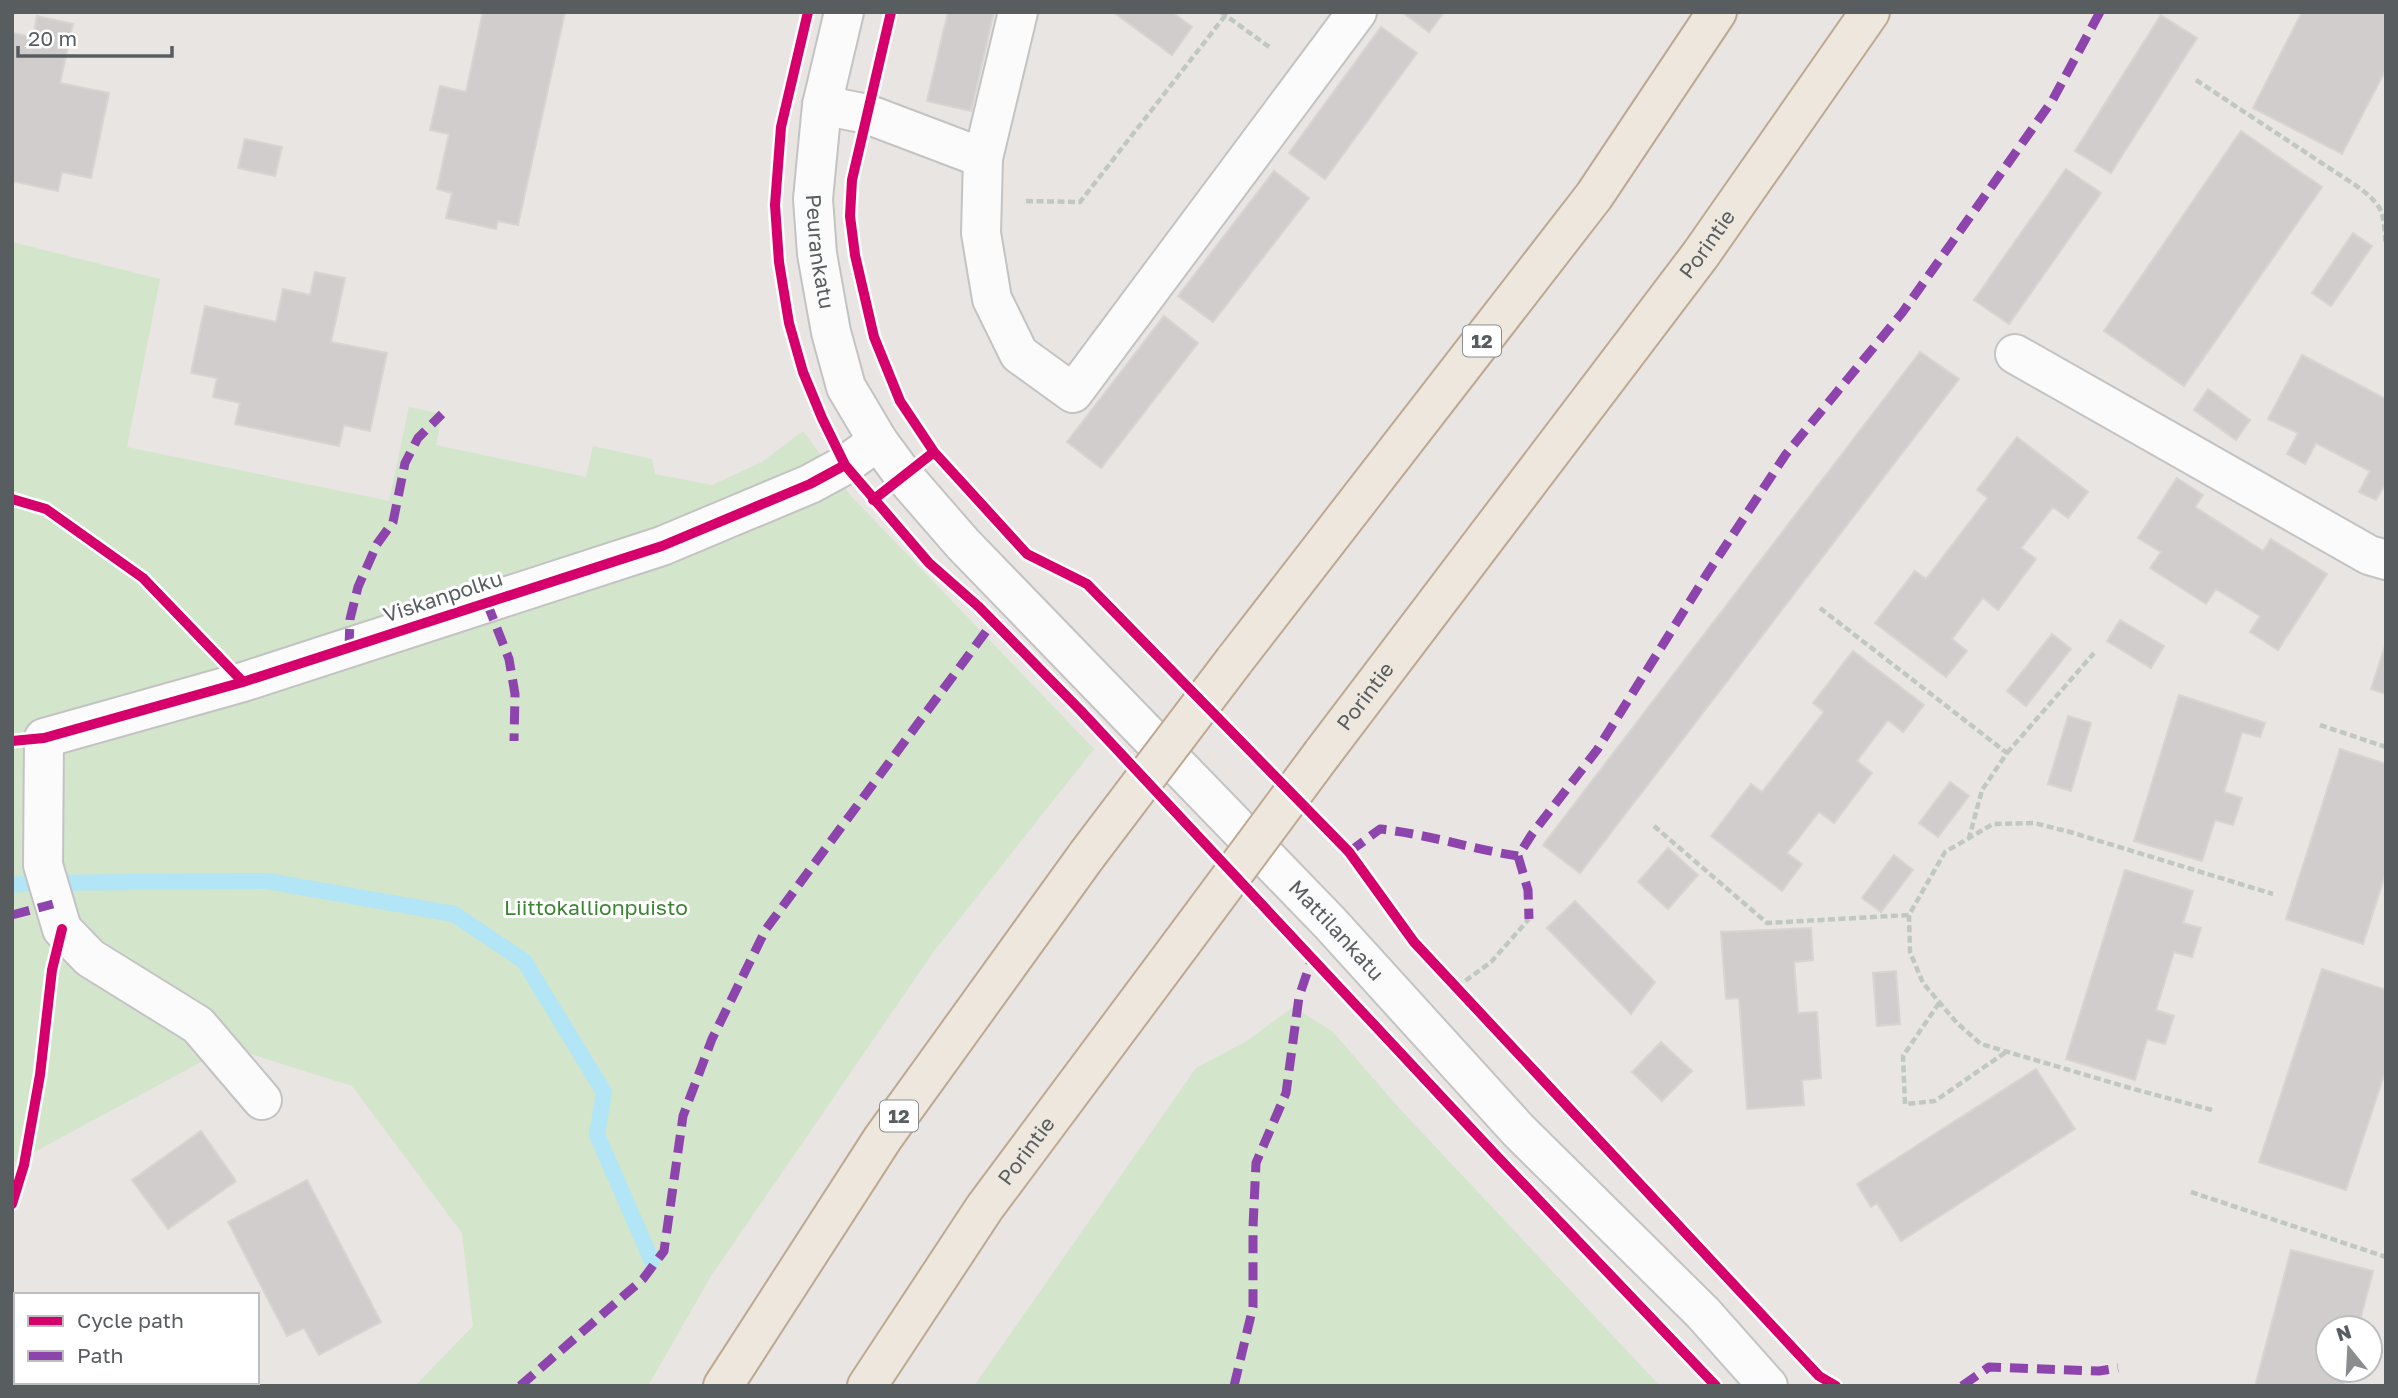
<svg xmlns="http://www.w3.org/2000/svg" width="2398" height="1398" font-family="'Golos Text',sans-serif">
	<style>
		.green { fill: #d3e5cb }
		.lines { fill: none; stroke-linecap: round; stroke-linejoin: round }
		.stream { stroke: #b2e5f6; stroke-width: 16 }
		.building { fill: #d0cdcc; stroke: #d8d4d1; stroke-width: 2 }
		.minor-casing { stroke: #c3c3c3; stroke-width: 42 }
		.highway-casing { stroke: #bfa890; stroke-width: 42 }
		.path { stroke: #c1c8c3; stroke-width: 4.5; stroke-dasharray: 7 3.5; stroke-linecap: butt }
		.minor { stroke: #fcfbfb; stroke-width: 38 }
		.highway { stroke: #eee7de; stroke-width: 38 }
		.highway-bridge-casing { stroke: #bfa890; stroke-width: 42; stroke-linecap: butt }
		.highway-bridge { stroke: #eee7de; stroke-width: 38 }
		.quiet { stroke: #8e44ad; stroke-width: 9; stroke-dasharray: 18 9; stroke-linecap: butt }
		.cycleway-casing { stroke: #fff; stroke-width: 15 }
		.cycleway { stroke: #d6006c; stroke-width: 10 }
		.labels { text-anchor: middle; stroke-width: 6; stroke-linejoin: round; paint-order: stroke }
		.shield { fill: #fff; stroke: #8a8e90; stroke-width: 2 }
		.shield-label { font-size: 19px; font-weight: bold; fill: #585d60 }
		.street-label { font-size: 21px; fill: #585d60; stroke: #fff }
		.park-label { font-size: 21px; fill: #3c8532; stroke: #fff }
	</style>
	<rect width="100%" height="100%" fill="#e8e5e2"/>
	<path class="green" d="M 12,242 L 160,279 L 127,447 L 389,501 L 409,407 L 442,414 L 436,445 L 586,477 L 593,446 L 652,459 L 655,474 L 712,485 L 762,462 L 803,431 L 851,496 L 1094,749 L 934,951 L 711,1276 L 648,1386 L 415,1386 L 473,1326 L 462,1233 L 352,1086 L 229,1047 L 12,1164 Z
		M 1293,1007 L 1332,1031 L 1399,1108 L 1660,1386 L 974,1386 L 1196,1068 L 1247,1041 Z"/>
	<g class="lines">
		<path class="stream" d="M 12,885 L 33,883 L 267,881 L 454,914 L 524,961 L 604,1092 L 597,1135 L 652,1261"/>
	</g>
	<path class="building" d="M 483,12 L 565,12 L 518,225 L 498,221 L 496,229 L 446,218 L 452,193 L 437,189 L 449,134 L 430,130 L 440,86 L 466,92 Z
		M 948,12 L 994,12 L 971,111 L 927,101 Z
		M 1113,12 L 1172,12 L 1192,27 L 1172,55 Z
		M 1402,12 L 1444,12 L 1429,32 Z
		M 2302,12 L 2386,12 L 2386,69 L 2342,154 L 2253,108 Z
		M 2161,15 L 2197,38 L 2111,173 L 2075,151 Z
		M 37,16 L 73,24 L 60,83 L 109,93 L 91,178 L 62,172 L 58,191 L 12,181 L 12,33 L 33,37 Z
		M 1381,27 L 1417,53 L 1325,179 L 1289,153 Z
		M 2241,131 L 2322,187 L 2184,386 L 2104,331 Z
		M 245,139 L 282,147 L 275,176 L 238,168 Z
		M 2066,169 L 2101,193 L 2009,324 L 1974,300 Z
		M 1274,171 L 1309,198 L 1213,322 L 1178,296 Z
		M 2353,233 L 2372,246 L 2331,306 L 2312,293 Z
		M 315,272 L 345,278 L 331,342 L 387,353 L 370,431 L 344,425 L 339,446 L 235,424 L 240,403 L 213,397 L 217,378 L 191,373 L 205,306 L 276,322 L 283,289 L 310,295 Z
		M 1164,316 L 1198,343 L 1101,468 L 1067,442 Z
		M 1920,352 L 1959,379 L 1580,873 L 1543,845 Z
		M 2302,355 L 2386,399 L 2386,483 L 2376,500 L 2359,492 L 2370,471 L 2316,443 L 2305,464 L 2287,454 L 2298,433 L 2268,419 Z
		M 2208,389 L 2250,420 L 2236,440 L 2194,410 Z
		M 2017,437 L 2088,492 L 2068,518 L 2053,507 L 2021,548 L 2036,559 L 1998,610 L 1983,598 L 1952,639 L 1967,651 L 1946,677 L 1875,623 L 1915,571 L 1926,579 L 1988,498 L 1977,490 Z
		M 2177,478 L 2203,495 L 2195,507 L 2263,551 L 2271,539 L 2327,574 L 2278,650 L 2250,632 L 2260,616 L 2216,589 L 2206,604 L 2150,568 L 2161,552 L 2138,538 Z
		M 2120,620 L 2164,646 L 2151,668 L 2107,641 Z
		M 2052,634 L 2071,649 L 2026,706 L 2007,691 Z
		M 2386,643 L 2386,694 L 2371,689 Z
		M 1853,651 L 1924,705 L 1903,732 L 1888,720 L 1857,761 L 1872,773 L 1834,823 L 1819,812 L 1787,853 L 1802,864 L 1782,891 L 1711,836 L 1751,784 L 1762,792 L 1824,712 L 1813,703 Z
		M 2179,695 L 2265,723 L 2260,737 L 2242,732 L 2224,792 L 2242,798 L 2233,825 L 2215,820 L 2202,861 L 2134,841 Z
		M 2068,716 L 2091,723 L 2071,791 L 2048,784 Z
		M 2340,749 L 2386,764 L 2386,872 L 2363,944 L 2286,919 Z
		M 1950,782 L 1969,796 L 1938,837 L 1919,823 Z
		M 1668,848 L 1698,875 L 1668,909 L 1638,882 Z
		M 1894,855 L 1913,870 L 1881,912 L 1862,898 Z
		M 2125,870 L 2193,891 L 2183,923 L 2201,928 L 2192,957 L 2174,952 L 2156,1010 L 2174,1016 L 2165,1044 L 2147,1039 L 2135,1080 L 2066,1059 Z
		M 1575,901 L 1655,982 L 1631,1014 L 1547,928 Z
		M 1811,928 L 1813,960 L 1794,962 L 1798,1013 L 1817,1012 L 1821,1078 L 1802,1080 L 1804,1105 L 1747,1109 L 1739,998 L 1726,999 L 1721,932 Z
		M 2322,969 L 2386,990 L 2386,1069 L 2346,1190 L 2259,1162 Z
		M 1896,971 L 1900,1024 L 1877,1026 L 1873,973 Z
		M 1661,1042 L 1692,1071 L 1662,1101 L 1632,1072 Z
		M 2036,1069 L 2075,1129 L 1901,1241 L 1877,1203 L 1871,1207 L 1857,1184 Z
		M 201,1131 L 236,1181 L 168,1229 L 132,1180 Z
		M 307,1180 L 381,1322 L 319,1355 L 304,1328 L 287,1336 L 228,1222 Z
		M 2291,1250 L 2373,1271 L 2358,1328 L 2328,1328 L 2328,1370 L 2347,1370 L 2343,1386 L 2255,1386 Z"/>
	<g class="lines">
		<defs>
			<g id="minor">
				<path id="s1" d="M 844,12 L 822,105 L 813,199 L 817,254 L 831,332 L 846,387 L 878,441 L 903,475 L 963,544 L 1330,923 L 1518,1130 L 1703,1313 L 1768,1386"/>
				<path d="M 822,105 L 867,114 L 983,158 L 981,233 L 992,299 L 1019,354 L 1073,393 L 1357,12"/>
				<path d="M 983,158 L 1018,12"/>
				<path d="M 2015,354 L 2369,555 L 2386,560"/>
				<path d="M 262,1100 L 198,1025 L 90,958 L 62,929 L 43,865 L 44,738 L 243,682 L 662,546 L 810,484 L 845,465 L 878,441"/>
			</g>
			<g id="highway">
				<path d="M 1234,661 L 1594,196 L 1717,12"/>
				<path id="s2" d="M 1322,754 L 1701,254 L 1870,12"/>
				<path d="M 723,1386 L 883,1138 L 1087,855"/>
				<path id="s3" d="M 867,1386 L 985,1207 L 1181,944"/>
			</g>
		</defs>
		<use href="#minor" class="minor-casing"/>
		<use href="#highway" class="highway-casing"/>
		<path class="path" d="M 1221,12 L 1272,49
			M 2196,80 L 2361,189 C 2387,210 2382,214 2386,245
			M 1026,201 L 1080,202 L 1228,12
			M 1820,608 L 2007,753 L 1982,790 L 1969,838
			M 2320,725 L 2386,747
			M 2007,753 L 2094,653
			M 1654,826 L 1767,923 L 1909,915
			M 1457,987 L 1491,962 L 1529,919
			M 1939,1003 L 1903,1056 L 1905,1104 L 1935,1101 L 2006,1052
			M 2212,1110 L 2130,1088 L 1981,1044 L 1957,1023 L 1923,983 L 1910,952 L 1909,915 L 1945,852 L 1993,824 L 2034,823 L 2070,832 L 2273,894
			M 2191,1192 L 2386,1257"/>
		<use href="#minor" class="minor"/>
		<use href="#highway" class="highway"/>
		<defs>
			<path id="highway-bridge" d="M 1087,855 L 1234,661
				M 1181,944 L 1322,754"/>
		</defs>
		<use href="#highway-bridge" class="highway-bridge-casing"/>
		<use href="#highway-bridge" class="highway-bridge"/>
		<path class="quiet" d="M 487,603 L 509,659 L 515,694 L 514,741
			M 349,647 L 350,619 L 358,587 L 377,544 L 393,522 L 405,463 L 418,438 L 442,414
			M 1349,852 L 1380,829 C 1427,834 1472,849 1518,856 L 1532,834 L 1597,750 L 1707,574 L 1786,454 L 1902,313 L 2052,101 L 2100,12
			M 1518,856 L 1528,890 L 1529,919
			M 12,915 L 53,904
			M 520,1386 L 643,1279 L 664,1251 L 683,1116 L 712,1039 L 766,929 L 993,622
			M 1234,1386 L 1253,1307 L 1253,1227 L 1256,1163 L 1286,1093 L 1299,997 L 1312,958
			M 1962,1386 L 1989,1367 L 2099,1371 L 2118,1368"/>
		<defs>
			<path id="cycleway" d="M 808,12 L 781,127 L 775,205 L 779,262 L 789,323 L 803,372 L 822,418 L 845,465 L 929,563 L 979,607 L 1081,711 L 1493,1152 L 1716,1386
				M 891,12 L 852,180 L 850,216 L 855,255 L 874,337 L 900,401 L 934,452
				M 12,499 L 46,509 L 143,578 L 243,682
				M 873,500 L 934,452 L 1027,554 L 1087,584 L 1349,852 L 1414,942 L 1819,1376 L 1836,1386
				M 12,741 L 44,738 L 243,682 L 662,546 L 810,484 L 845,465
				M 12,1204 L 24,1165 L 40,1075 L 52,970 L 62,929"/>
		</defs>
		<use href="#cycleway" class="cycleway-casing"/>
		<use href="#cycleway" class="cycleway"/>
	</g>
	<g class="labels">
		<g class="shield">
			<rect x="1463" y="325.5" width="38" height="31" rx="5"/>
			<rect x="880" y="1100.5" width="38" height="31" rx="5"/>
		</g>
		<g class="shield-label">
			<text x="1482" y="348">12</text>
			<text x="899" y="1123">12</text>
		</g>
		<g class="street-label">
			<text dy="7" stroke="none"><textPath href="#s2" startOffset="639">Porintie</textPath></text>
			<text dy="7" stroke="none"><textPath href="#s1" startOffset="243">Peurankatu</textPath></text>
			<text transform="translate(443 597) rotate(-18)" y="7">Viskanpolku</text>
			<text dy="7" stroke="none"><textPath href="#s2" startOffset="72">Porintie</textPath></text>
			<text dy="7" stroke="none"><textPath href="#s1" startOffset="1115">Mattilankatu</textPath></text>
			<text dy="7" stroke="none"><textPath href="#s3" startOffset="284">Porintie</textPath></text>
		</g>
		<g class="park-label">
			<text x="596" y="915">Liittokallionpuisto</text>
		</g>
	</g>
	<rect width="2398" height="1398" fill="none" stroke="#585d60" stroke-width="28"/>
	<rect x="14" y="1293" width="245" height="91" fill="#ffffff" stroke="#bcbebf" stroke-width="2"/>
	<rect x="28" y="1316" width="35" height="10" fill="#d6006c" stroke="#bcbebf" stroke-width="2"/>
	<text x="77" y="1328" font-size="21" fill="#585d60">Cycle path</text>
	<rect x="28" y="1351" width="35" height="10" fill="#8e44ad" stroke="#bcbebf" stroke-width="2"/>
	<text x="77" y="1363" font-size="21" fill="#585d60">Path</text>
	<g transform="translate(2349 1349) rotate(342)"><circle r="33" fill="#ffffff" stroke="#bcbebf" stroke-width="2"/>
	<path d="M0-5L12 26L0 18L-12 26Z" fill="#8a8d8e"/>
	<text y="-10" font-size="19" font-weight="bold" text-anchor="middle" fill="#585d60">N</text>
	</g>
	<path d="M18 46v10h154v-10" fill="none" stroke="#585d60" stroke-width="3.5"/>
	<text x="28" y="46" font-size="21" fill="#585d60" stroke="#ffffff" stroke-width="5" paint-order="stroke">20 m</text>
</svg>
